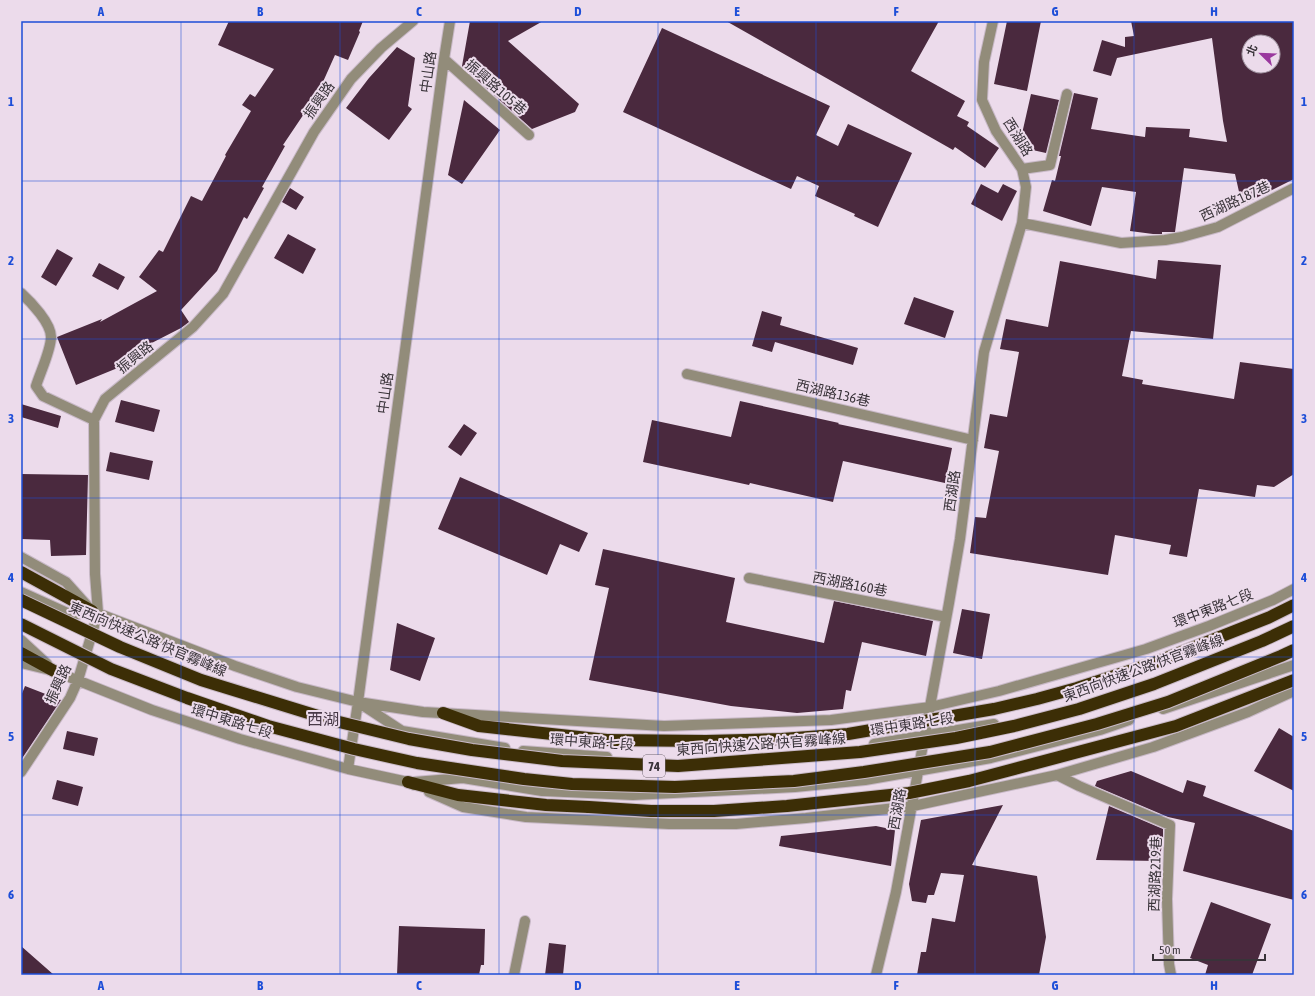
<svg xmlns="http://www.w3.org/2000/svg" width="1315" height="996" font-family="'Asap Condensed','Noto Sans TC',sans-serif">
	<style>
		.building { fill: #4a293e; fill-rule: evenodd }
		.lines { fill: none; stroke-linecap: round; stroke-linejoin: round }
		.minor-casing { stroke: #c8b9c7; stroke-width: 12 }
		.highway-casing { stroke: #c8b9c7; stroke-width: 14 }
		.minor { stroke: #928c7a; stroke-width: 10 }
		.highway { stroke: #3c2e06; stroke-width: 12 }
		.highway-bridge-casing { stroke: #c8b9c7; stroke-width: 14; stroke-linecap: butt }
		.highway-bridge { stroke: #3c2e06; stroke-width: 12 }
		.grid { fill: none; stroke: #1d4ed8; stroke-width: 1; stroke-opacity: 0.55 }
		.labels { text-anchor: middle; stroke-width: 4; stroke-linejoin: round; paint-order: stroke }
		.shield { fill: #ecdbeb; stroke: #6f656e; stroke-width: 1 }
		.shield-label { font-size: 13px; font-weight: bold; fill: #393339 }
		.street-label { font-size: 14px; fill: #393339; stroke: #ecdbeb }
		.quarter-label { font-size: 16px; fill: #483a47; stroke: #ecdbeb }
		.neatline { fill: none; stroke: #1d4ed8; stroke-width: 1.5 }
		.grid-label { font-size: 13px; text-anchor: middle; font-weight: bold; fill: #1d4ed8 }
	</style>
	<rect width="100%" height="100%" fill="#ecdbeb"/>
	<path class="building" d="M 229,21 L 363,21 L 359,31 L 360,32 L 348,60 L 335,55 L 318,93 L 283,145 L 285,146 L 262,187 L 264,188 L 247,219 L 244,217 L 217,271 L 181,310 L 189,322 L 181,328 L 138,350 L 142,358 L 76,385 L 57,337 L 102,319 L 100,322 L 157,291 L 139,277 L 159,250 L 163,252 L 191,196 L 202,201 L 226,156 L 225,155 L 251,111 L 242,105 L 250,94 L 255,97 L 274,69 L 218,45 Z
		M 470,21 L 543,21 L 508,41 L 579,104 L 575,112 L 532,129 L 462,66 Z
		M 726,21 L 939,21 L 911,71 L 965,101 L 957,116 L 969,122 L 967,126 L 999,148 L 985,168 L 955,147 L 953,150 Z
		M 1007,21 L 1041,21 L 1027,91 L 994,84 Z
		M 1131,21 L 1294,21 L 1294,179 L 1242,205 L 1235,174 L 1184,168 L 1175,232 L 1162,232 L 1162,234 L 1153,234 L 1130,231 L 1136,192 L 1102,187 L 1091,226 L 1043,211 L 1052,180 L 1055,181 L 1061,156 L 1059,156 L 1074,93 L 1098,98 L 1091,129 L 1145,137 L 1146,127 L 1190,129 L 1189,137 L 1227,142 L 1223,121 L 1212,38 L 1117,58 L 1111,76 L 1093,71 L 1102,40 L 1125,47 L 1125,37 L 1134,36 ZM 1249,42 L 1273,42 L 1273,66 L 1249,66 Z
		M 662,28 L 830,106 L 816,135 L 838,146 L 848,124 L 912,153 L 878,227 L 854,216 L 855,214 L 815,196 L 819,186 L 797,176 L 791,189 L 623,112 Z
		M 397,47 L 415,58 L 408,106 L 412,109 L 389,140 L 346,108 L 369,78 Z
		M 1031,94 L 1059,100 L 1046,153 L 1019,147 Z
		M 464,100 L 500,130 L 462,184 L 448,175 Z
		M 981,184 L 998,193 L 1003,184 L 1017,191 L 1002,221 L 971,204 Z
		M 290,188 L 304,197 L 296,210 L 282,202 Z
		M 288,234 L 316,249 L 303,274 L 274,258 Z
		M 57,249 L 73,258 L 56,286 L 41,277 Z
		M 1158,260 L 1221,265 L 1213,339 L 1131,331 L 1122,376 L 1143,380 L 1142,384 L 1234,399 L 1240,362 L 1294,369 L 1294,474 L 1274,487 L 1257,485 L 1255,497 L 1199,489 L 1187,557 L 1169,554 L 1171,545 L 1115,535 L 1108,575 L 970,553 L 975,517 L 986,518 L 999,451 L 984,448 L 990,414 L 1007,417 L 1019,352 L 1000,349 L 1006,319 L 1048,327 L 1060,261 L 1156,279 Z
		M 99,263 L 125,277 L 118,290 L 92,276 Z
		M 914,297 L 954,311 L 945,338 L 904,324 Z
		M 762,311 L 782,317 L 780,325 L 858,348 L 853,365 L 775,342 L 772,352 L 752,346 Z
		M 121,400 L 160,410 L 154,432 L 115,422 Z
		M 740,401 L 839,423 L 838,424 L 952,448 L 945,483 L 843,461 L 833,502 L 750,483 L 749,485 L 643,462 L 652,420 L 731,437 Z
		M 21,404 L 61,416 L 58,428 L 21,417 Z
		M 464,424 L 477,433 L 461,456 L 448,447 Z
		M 110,452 L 153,461 L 149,480 L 106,471 Z
		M 21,474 L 88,475 L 86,555 L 51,556 L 50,540 L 21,539 Z
		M 460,477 L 588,533 L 579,552 L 560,544 L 547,575 L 438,529 Z
		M 603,549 L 735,578 L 726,622 L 824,643 L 834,601 L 933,621 L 926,656 L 862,642 L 851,691 L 846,690 L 843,709 L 797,713 L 731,706 L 589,680 L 609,588 L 595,585 Z
		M 962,609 L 990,614 L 982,659 L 953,653 Z
		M 397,623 L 435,638 L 420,681 L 390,670 Z
		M 25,686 L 61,700 L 21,760 L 21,696 Z
		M 1279,728 L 1294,737 L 1294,791 L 1254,771 Z
		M 67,731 L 98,738 L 94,756 L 63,749 Z
		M 1131,771 L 1183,793 L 1187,780 L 1206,786 L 1203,796 L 1294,831 L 1294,900 L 1183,871 L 1195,823 L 1168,817 L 1095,786 L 1097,781 Z
		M 57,780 L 83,787 L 78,806 L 52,799 Z
		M 1003,805 L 972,865 L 1037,876 L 1046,937 L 1039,975 L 917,975 L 921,952 L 926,952 L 932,918 L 955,922 L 964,875 L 941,873 L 934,895 L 928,895 L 926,903 L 912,901 L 909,884 L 921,820 Z
		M 1109,806 L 1163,829 L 1163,840 L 1159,861 L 1096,860 Z
		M 876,826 L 895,830 L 891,866 L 779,846 L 781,836 Z
		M 1211,902 L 1271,924 L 1252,975 L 1205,975 L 1208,965 L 1190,958 Z
		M 399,926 L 485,929 L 484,965 L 481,965 L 479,975 L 397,975 Z
		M 549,943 L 566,945 L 563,975 L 545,975 Z
		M 21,946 L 54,975 L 21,975 Z"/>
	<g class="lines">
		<defs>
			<path id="minor" d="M 444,59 L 529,135
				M 1022,169 L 1050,165 L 1067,94
				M 1022,223 L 1121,243 L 1165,240 L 1182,237 L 1218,227 L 1294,188
				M 21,293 C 31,302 51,323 51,337 C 51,350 40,373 36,386 L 43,396 L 94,420
				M 687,374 L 973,440
				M 21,557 L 66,582 L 92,611 L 235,666 L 297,687 L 358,702 L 423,712 L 664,726 L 831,720 L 930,707 L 999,691 L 1146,649 L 1209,626 L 1273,600 L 1294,589
				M 749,578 L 946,617
				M 21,592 L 72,615 L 92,611
				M 21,640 L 47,664
				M 21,663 L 54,671 L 152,710 L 240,739 L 348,769 L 408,782 L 414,785
				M 361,704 L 402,731 L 505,748
				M 1163,709 L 1294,665
				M 874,744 L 994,724
				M 523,751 L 607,757
				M 348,769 L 358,702 L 444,59 L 450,21
				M 21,772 L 70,698 L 78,680 L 98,613 L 95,574 L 94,420 L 105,399 L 193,327 L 223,294 L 314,132 L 351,79 L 381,48 L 413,21
				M 1057,775 L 1079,786 L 1170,825 L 1167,899 L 1169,964 L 1171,975
				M 414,782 L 463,778 L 542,791 L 633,795 L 795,787 L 865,780 L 991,758 L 1100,730 L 1129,720
				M 429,792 L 463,807 L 526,817 L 669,824 L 736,824 L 806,818 L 913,806 L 1057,775 L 1153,747 L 1248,712 L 1294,691
				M 514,975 L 525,921
				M 876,975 L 896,892 L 949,603 L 960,539 L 984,352 L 1022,223 L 1026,187 L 1022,169 L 996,131 L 982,100 L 984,62 L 993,21"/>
			<path id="highway" d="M 21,572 L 92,611
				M 21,653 L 54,671
				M 443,713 L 479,726 L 607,740
				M 408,782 L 458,795 L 546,805 L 589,807"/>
		</defs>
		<use href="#minor" class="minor-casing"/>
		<use href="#highway" class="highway-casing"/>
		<use href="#minor" class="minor"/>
		<use href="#highway" class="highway"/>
		<defs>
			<path id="highway-bridge" d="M 21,600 L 120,647 L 201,680 L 331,720 L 409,739 L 472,750 L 562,761 L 678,766 L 860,752 L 956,738 L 1014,726 L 1079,709 L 1154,684 L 1262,641 L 1294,626
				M 21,624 L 111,669 L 187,698 L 268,726 L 354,749 L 417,763 L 524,779 L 572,784 L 675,787 L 794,781 L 864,772 L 990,752 L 1097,724 L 1168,702 L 1281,656 L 1294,650
				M 607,740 L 706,741 L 782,739 L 848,734 L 994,709 L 1037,699 L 1077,688 L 1151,664 L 1270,617 L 1294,605
				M 589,807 L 651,811 L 714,811 L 787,806 L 909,793 L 969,781 L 1176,726 L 1294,680"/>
		</defs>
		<use href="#highway-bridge" class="highway-bridge-casing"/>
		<use href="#highway-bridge" class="highway-bridge"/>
	</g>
	<path class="grid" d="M 181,21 L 181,975M 340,21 L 340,975M 499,21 L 499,975M 658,21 L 658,975M 816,21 L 816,975M 975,21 L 975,975M 1134,21 L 1134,975M 21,181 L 1294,181M 21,339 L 1294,339M 21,498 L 1294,498M 21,657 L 1294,657M 21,815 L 1294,815"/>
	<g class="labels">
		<rect class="shield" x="643" y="755" width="22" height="22" rx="3"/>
		<g class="shield-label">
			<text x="654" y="771">74</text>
		</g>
		<g class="street-label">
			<text transform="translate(428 72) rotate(-82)" y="5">中山路</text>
			<text transform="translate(496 87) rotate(41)" y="5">振興路105巷</text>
			<text transform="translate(319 100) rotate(-55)" y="5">振興路</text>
			<text transform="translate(1018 137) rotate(58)" y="5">西湖路</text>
			<text transform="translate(1235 201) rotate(-25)" y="5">西湖路187巷</text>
			<text transform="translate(135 357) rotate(-39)" y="5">振興路</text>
			<text transform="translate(385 393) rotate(-82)" y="5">中山路</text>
			<text transform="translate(833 393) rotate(13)" y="5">西湖路136巷</text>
			<text transform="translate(952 491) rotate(-82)" y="5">西湖路</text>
			<text transform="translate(850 584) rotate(11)" y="5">西湖路160巷</text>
			<text transform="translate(1213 608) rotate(-21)" y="5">環中東路七段</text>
			<text transform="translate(148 639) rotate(23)" y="5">東西向快速公路 快官霧峰線</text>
			<text transform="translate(1143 668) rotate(-20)" y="5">東西向快速公路 快官霧峰線</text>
			<text transform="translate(58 684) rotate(-65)" y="5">振興路</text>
			<text transform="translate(232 721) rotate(17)" y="5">環中東路七段</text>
			<text transform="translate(912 724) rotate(-9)" y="5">環中東路七段</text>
			<text transform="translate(592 742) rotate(4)" y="5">環中東路七段</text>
			<text transform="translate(761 744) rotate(-4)" y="5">東西向快速公路 快官霧峰線</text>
			<text transform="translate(897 809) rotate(-80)" y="5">西湖路</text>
			<text transform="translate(1155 874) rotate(-88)" y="5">西湖路219巷</text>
		</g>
		<g class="quarter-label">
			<text x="323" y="725">西湖</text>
		</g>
	</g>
	<rect width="1315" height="996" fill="none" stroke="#ecdbeb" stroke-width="44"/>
	<g transform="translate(1261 54) rotate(293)"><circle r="19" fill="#ecdbeb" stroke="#a498a4"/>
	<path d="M0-3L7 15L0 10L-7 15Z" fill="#9a389e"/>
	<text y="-6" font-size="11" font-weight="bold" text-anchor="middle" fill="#393339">北</text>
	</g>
	<path d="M1153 954v6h112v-6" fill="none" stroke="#393339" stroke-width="2"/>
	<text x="1159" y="954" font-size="12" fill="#393339" stroke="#ecdbeb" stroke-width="3" paint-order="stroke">50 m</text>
	<rect x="22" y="22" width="1271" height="952" class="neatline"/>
	<g class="grid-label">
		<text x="101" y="16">A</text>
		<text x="260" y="16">B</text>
		<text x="419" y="16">C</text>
		<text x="578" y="16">D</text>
		<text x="737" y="16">E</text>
		<text x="896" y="16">F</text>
		<text x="1055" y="16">G</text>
		<text x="1214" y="16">H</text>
		<text x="11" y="106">1</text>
		<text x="1304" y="106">1</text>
		<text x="11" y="265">2</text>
		<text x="1304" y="265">2</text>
		<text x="11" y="423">3</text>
		<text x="1304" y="423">3</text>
		<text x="11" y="582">4</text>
		<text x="1304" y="582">4</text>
		<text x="11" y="741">5</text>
		<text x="1304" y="741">5</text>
		<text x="11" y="899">6</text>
		<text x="1304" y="899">6</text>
		<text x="101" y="990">A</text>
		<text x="260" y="990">B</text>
		<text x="419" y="990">C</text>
		<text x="578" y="990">D</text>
		<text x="737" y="990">E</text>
		<text x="896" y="990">F</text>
		<text x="1055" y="990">G</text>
		<text x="1214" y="990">H</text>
	</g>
</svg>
